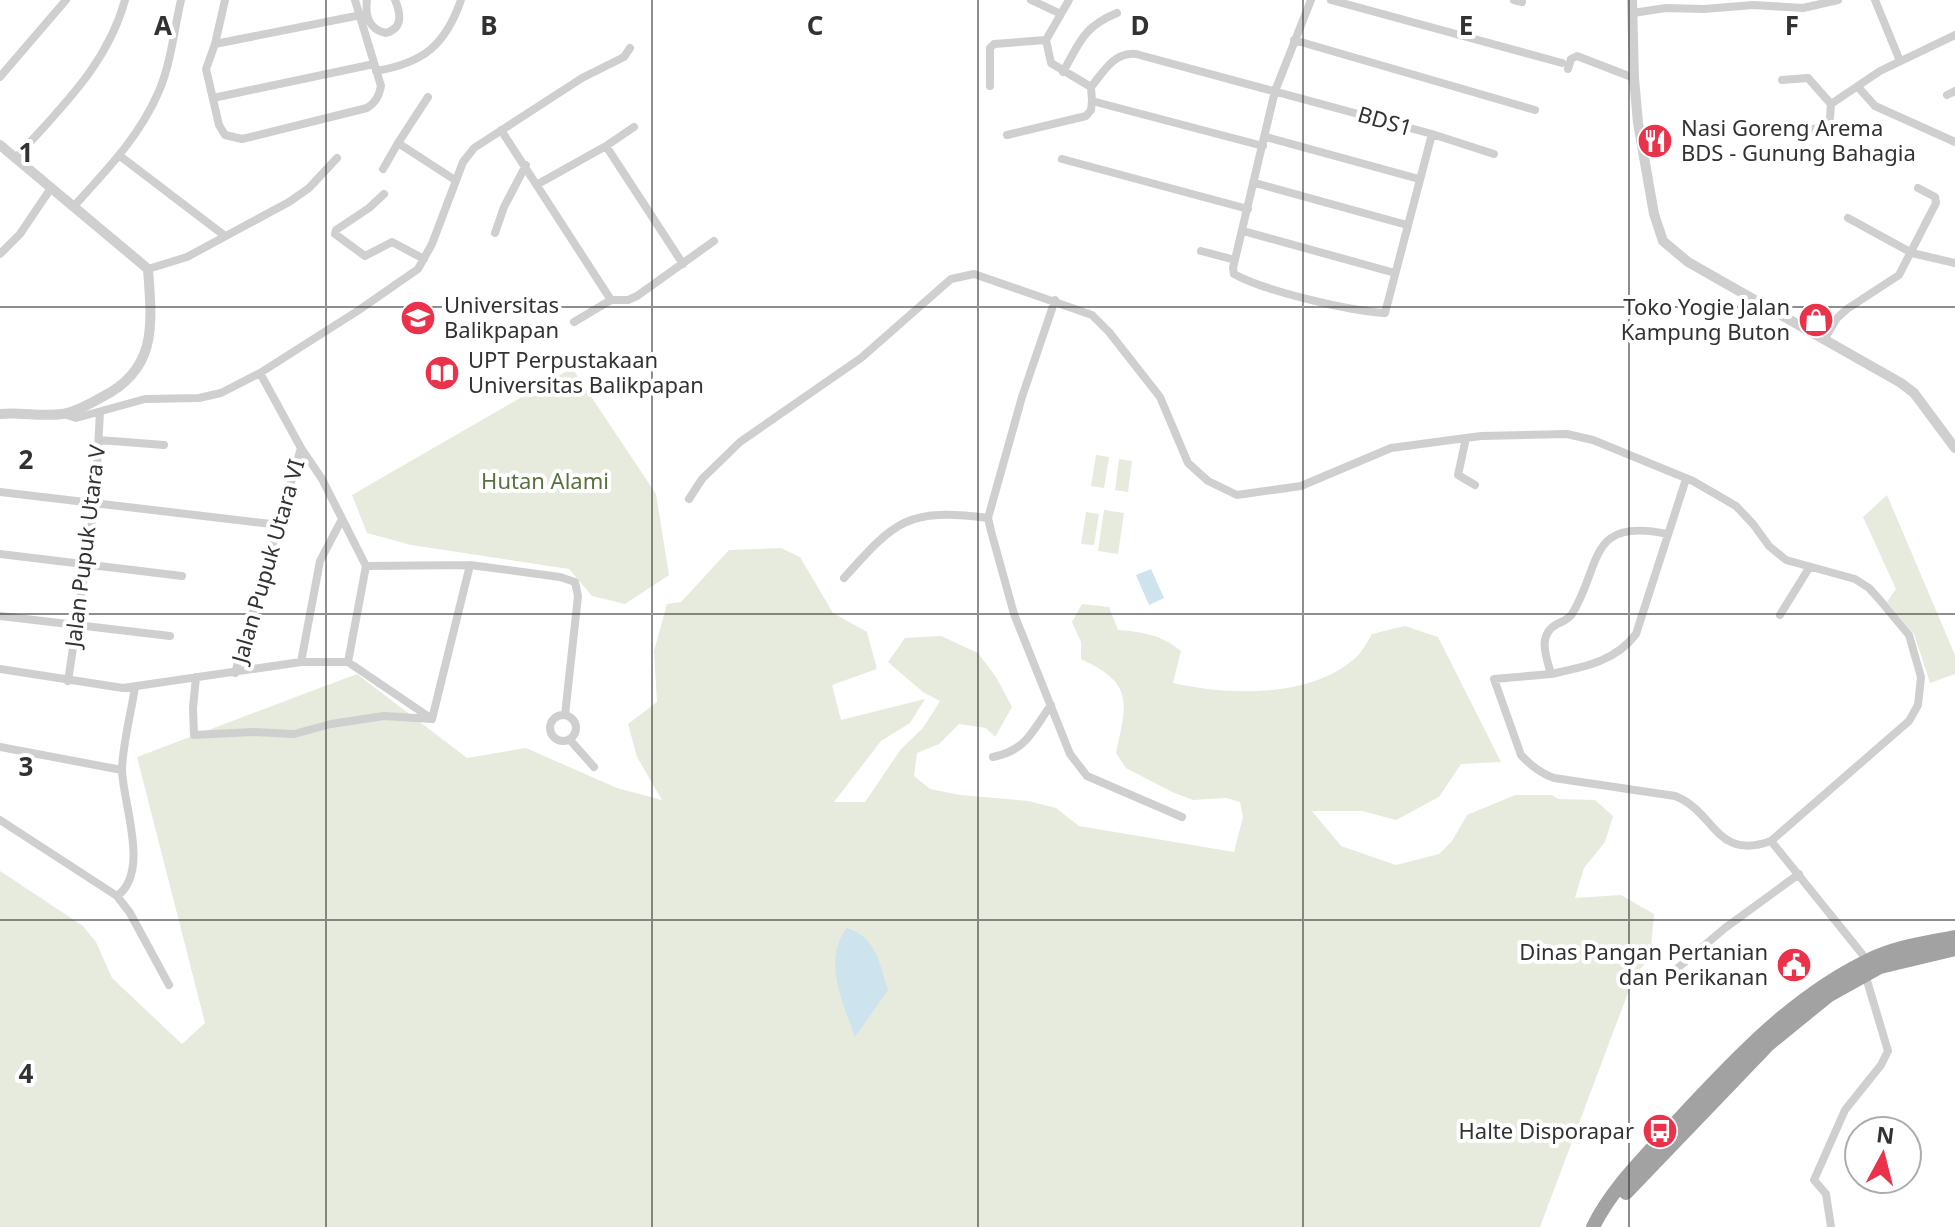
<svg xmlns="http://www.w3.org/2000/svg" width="1955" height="1227" font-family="'Noto Sans',sans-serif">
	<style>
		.green { fill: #e6ebdd }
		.water { fill: #cde3ee }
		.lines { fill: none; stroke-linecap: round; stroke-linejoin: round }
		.minor { stroke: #cfcfcf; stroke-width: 8 }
		.tertiary { stroke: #cfcfcf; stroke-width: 10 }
		.trunk { stroke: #a2a2a2; stroke-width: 14 }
		.grid { fill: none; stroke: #323232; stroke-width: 2; stroke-opacity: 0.55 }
		.labels { text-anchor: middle; stroke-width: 8; stroke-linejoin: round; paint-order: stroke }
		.street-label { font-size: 22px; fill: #323232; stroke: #fff }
		.poi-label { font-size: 22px; fill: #323232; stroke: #fff; text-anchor: start }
		.park-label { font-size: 22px; fill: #58703d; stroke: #fff }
		.grid-label { font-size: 26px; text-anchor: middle; font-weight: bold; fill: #323232; stroke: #fff; stroke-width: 8; stroke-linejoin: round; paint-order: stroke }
	</style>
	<rect width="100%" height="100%" fill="#fff"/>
	<path class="green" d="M 572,368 L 656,494 L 669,575 L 625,604 L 592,596 L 569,569 L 411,545 L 367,533 L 352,495 Z
		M 1096,455 L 1109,457 L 1104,488 L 1091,486 Z
		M 1119,459 L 1132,461 L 1128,492 L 1115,490 Z
		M 1887,495 L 1955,655 L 1955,674 L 1930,683 L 1914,634 L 1887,602 L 1896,589 L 1863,517 Z
		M 1104,510 L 1124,513 L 1118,554 L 1098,551 Z
		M 1086,512 L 1099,514 L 1094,545 L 1081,544 Z
		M 781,548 L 800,557 L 833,613 L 867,632 L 877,669 L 832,685 L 841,720 L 925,699 L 910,723 L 881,741 L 834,802 L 865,802 L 901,749 L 923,728 L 940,701 L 923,692 L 888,662 L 905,638 L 941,636 L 978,653 L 996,677 L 1012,707 L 995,737 L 986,728 L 959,724 L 939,744 L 917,753 L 914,776 L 930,789 L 960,795 L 1028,801 L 1056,808 L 1079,826 L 1234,852 L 1243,817 L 1240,802 L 1226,798 L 1193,800 L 1172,792 L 1126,768 L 1116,753 C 1127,701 1134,684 1081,659 L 1081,642 L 1072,622 L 1082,604 L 1109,607 L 1118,630 C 1143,632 1162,635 1181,651 L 1173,683 C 1227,695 1308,699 1354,659 C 1362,653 1367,642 1372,634 L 1405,626 L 1438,637 L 1501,762 L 1461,764 L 1439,797 L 1396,820 L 1362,811 L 1312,811 L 1341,846 L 1396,865 L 1439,854 L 1452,841 L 1467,815 L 1515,795 L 1552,795 L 1558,799 L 1595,800 L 1613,816 L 1605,842 L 1584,868 L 1575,898 L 1621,895 L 1654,914 L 1650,959 L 1635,974 L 1540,1227 L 0,1227 L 0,871 L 83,926 L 96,942 L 112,978 L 182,1044 L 205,1023 L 137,757 L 357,674 L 467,758 L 526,748 L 617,788 L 662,800 L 637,757 L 628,724 L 657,702 L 654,651 L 667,604 L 681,602 L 729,550 Z"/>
	<path class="water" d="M 1151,569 L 1164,598 L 1149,605 L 1136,575 Z
		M 847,928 C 877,938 879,963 888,990 L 855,1037 C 843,1003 822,960 847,928 Z"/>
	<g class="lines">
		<path class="minor" d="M 225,0 L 215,44 L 206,69 L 219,125 L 225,135 L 242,139 L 367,108 C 376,102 379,96 381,86 L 355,0
			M 367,0 C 365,15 369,30 386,33 C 403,28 401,14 395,0
			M 1031,0 L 1061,14
			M 1311,0 L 1275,91 L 1233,268 L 1234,274 C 1264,291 1350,311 1385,313 L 1432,134
			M 1331,0 L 1562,63
			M 1514,0 L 1522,2
			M 1875,0 L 1900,61
			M 1633,13 L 1666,8 L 1704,9 L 1753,5 L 1803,8 L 1838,0
			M 1046,40 L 1051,63 L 1091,87
			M 1294,40 L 1535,110
			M 215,44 L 361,15
			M 1568,69 L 1571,59 L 1577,56 L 1634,78
			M 376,71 C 423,63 445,46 461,0
			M 1063,72 C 1080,42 1083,27 1117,13
			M 0,77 L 66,0
			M 1782,80 L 1808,78 L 1831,104
			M 990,86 L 990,48 L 994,44 L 1046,40 L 1069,0
			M 1858,87 L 1875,106 L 1955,142
			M 1947,95 L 1955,91
			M 213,98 L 374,64
			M 1799,129 C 1814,131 1821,129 1830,118 L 1831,104 L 1880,71 L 1955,35
			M 501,130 L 611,300
			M 1007,135 L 1086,116 L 1091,110 L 1092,101
			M 1266,137 L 1419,179
			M 398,143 L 428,97
			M 606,146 L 634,127
			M 1263,146 L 1092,101 L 1091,87 C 1104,71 1114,52 1136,54 L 1432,134 L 1494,154
			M 120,156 L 225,236
			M 15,159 C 59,109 107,66 125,0
			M 1062,159 L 1248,209
			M 383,169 L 398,143 L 455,180
			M 1255,183 L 1407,225
			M 538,184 L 606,146 L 683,264
			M 384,194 L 369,208 L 336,230 L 335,234 L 365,256 L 392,242 L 424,259
			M 74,206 C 106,171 140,136 159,91 C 171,63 174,30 181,0
			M 1848,218 L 1912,253 L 1955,263
			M 1243,231 L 1395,273
			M 495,233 L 504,207 L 526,165
			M 1201,251 L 1235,260
			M 0,254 L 20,234 L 51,188
			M 148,269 L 187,257 L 289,202 L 309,188 L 337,158
			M 1055,300 L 1022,397 L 988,518 L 991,531 L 1014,614 L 1070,754 L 1087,776 L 1182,817
			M 574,322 L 611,300 L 628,300 L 637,296 L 714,241
			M 1824,340 L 1837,318 L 1847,309 L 1899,275 L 1936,203 L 1935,197 L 1918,188
			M 260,373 L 301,448 L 322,479 L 366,566 L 470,565 L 560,577 L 575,582 L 578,596 L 565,715
			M 64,414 L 76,418 L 145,399 L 199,398 L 221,393 L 260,373 L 359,310 L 418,269 L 432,244 L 463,162 L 474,148 L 582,78 L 624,57 L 630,48
			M 1466,438 L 1458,475 L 1475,485
			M 99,440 L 164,445
			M 0,492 L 280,525
			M 689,499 L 702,479 L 740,442 L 861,358 L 951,279 L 974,274 L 1092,315 L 1109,332 L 1160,397 L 1188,463 L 1208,481 L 1237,495 L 1301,486 L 1391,448 L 1481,436 L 1567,434 L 1593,440 L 1693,481 L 1736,506 L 1753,524 L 1769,546 L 1786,560 L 1855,579 L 1869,588 L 1879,599 L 1909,635 L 1921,677 L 1918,705 L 1909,721 L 1771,841 C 1715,861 1716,812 1675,796 L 1554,778 C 1540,773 1531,766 1521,755 L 1494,679 L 1551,674
			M 1667,534 C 1587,517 1602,565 1572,614 C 1568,620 1563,621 1557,624 C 1537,635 1546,656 1551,674 C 1583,667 1615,662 1636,634 L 1686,479
			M 0,554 L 182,576
			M 844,578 C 896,520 907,508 988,518
			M 1780,615 L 1809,568
			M 0,616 L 170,636
			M 301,662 L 320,561 L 342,519
			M 348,662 L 366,566
			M 0,669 L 123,688 L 301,662 L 348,662 L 432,719
			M 235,673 L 301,448
			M 196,677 L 193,708 L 194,735 L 253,732 L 294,734 L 331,724 L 384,716 L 432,719
			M 68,681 L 95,502 L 100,412
			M550 728a13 13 0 1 1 26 0a13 13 0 1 1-26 0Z
			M 432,719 L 470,565
			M 570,740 L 594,767
			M 0,747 L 122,770
			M 993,757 C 1027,750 1032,731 1051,705
			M 0,820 L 117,896 L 130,913 L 169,985
			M 1771,841 L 1867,960
			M 117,896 C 151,872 122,801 122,769 C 123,742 131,714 135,687
			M 1673,972 L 1725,928 L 1799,874
			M 1831,1227 L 1826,1194 L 1814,1180 L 1845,1110 L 1881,1065 L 1888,1051 L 1865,974"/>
		<path class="tertiary" d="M 1632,0 L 1634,78 L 1638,123 L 1654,214 L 1663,241 L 1688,262 L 1901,383 L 1914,393 L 1955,448
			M 0,145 L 148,269 C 152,324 158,369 102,397 C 89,404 76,412 62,414 C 42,417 21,412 0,414"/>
		<path class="trunk" d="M 1626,1193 L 1769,1044 L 1828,996 L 1880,967 L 1955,949
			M 1593,1227 C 1611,1190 1641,1161 1668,1131 C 1727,1068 1788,999 1867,961 C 1894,947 1925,943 1955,937"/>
	</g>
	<path class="grid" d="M 326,0 L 326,1227M 652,0 L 652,1227M 978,0 L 978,1227M 1303,0 L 1303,1227M 1629,0 L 1629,1227M 0,307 L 1955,307M 0,614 L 1955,614M 0,920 L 1955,920"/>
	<defs>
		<symbol id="restaurant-disc" viewBox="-11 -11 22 22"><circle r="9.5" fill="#ea334b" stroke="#fff"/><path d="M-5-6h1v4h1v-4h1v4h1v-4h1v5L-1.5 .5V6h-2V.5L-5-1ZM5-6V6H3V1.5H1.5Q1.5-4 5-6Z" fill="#fff"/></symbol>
		<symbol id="university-disc" viewBox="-11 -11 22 22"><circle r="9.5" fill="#ea334b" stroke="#fff"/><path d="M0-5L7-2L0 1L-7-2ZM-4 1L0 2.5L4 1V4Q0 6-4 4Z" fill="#fff"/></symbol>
		<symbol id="shop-disc" viewBox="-11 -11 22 22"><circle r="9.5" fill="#ea334b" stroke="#fff"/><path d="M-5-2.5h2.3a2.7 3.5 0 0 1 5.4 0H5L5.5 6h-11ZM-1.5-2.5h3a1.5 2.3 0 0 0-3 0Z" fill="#fff"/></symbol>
		<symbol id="library-disc" viewBox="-11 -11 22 22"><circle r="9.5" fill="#ea334b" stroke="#fff"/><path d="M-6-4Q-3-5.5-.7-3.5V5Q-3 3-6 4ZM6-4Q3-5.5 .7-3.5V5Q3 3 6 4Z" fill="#fff"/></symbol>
		<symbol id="civic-disc" viewBox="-11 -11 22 22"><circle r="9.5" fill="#ea334b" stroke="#fff"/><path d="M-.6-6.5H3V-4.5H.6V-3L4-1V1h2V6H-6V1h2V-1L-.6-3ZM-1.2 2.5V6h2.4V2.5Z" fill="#fff"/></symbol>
		<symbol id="bus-disc" viewBox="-11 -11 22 22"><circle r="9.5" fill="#ea334b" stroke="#fff"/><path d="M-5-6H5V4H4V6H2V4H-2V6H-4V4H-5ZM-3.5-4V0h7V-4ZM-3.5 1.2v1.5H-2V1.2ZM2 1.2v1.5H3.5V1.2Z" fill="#fff"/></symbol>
	</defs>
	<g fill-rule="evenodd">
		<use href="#restaurant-disc" x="1635" y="121" width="40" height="40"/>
		<use href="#university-disc" x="398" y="298" width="40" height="40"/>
		<use href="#shop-disc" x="1796" y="300" width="40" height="40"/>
		<use href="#library-disc" x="422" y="353" width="40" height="40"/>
		<use href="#civic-disc" x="1774" y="945" width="40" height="40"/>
		<use href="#bus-disc" x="1640" y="1111" width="40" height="40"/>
	</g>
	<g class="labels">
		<g class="street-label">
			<text transform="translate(1385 121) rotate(16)" y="8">BDS1</text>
			<text transform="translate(85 546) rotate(-83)" y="8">Jalan Pupuk Utara V</text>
			<text transform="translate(268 561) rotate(-74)" y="8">Jalan Pupuk Utara VI</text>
		</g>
		<g class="poi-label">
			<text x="1681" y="136">Nasi Goreng Arema<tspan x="1681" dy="25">BDS - Gunung Bahagia</tspan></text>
			<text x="444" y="313">Universitas<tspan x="444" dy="25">Balikpapan</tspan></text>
			<text x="1790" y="315" text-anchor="end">Toko Yogie Jalan<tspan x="1790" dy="25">Kampung Buton</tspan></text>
			<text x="468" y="368">UPT Perpustakaan<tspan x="468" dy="25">Universitas Balikpapan</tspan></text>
			<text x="1768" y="960" text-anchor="end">Dinas Pangan Pertanian<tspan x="1768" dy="25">dan Perikanan</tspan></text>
			<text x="1634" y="1139" text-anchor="end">Halte Disporapar</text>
		</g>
		<g class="park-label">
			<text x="545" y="489">Hutan Alami</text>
		</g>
	</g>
	<g class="grid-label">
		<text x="163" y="35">A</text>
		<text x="489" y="35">B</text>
		<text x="815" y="35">C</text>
		<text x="1140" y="35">D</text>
		<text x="1466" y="35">E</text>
		<text x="1792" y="35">F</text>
		<text x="26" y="162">1</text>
		<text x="26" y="469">2</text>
		<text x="26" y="776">3</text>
		<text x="26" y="1083">4</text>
	</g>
	<g transform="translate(1883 1155) rotate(7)"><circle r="38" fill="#ffffff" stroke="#adadad" stroke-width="2"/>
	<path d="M0-6L14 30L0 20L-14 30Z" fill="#ea334b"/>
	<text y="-12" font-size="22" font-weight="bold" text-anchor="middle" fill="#323232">N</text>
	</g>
</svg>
